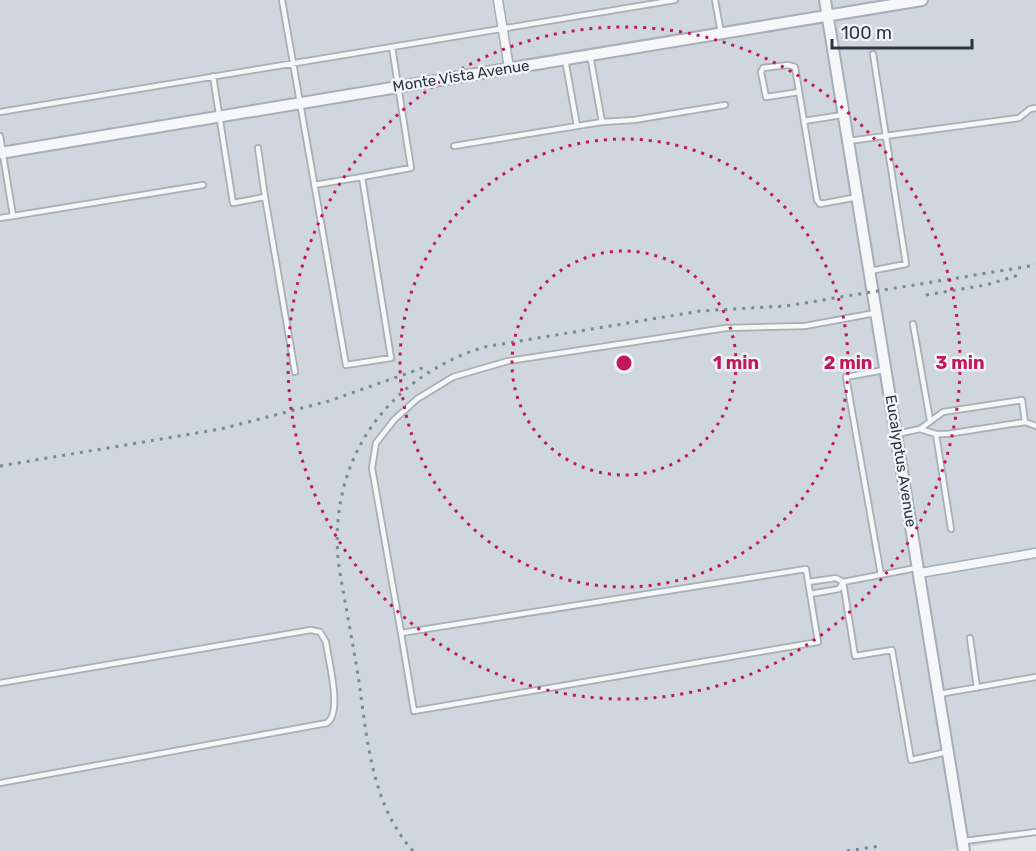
<svg xmlns="http://www.w3.org/2000/svg" width="1036" height="851" font-family="Rubik,sans-serif">
	<style>
		.built { fill: #d0d6dd }
		.lines { fill: none; stroke-linecap: round; stroke-linejoin: round }
		.service-casing { stroke: #a7aeb5; stroke-width: 8 }
		.minor-casing { stroke: #a7aeb5; stroke-width: 11 }
		.tertiary-casing { stroke: #a7aeb5; stroke-width: 14 }
		.service { stroke: #f5f7f9; stroke-width: 4.5 }
		.minor { stroke: #f5f7f9; stroke-width: 8 }
		.tertiary { stroke: #f5f7f9; stroke-width: 10 }
		.rail { stroke: #7b8894; stroke-width: 3; stroke-dasharray: 3 6; stroke-linecap: butt }
		.ring { fill: none; stroke: #c2185b; stroke-width: 3; stroke-dasharray: 3 6 }
		.labels { text-anchor: middle; stroke-width: 5; stroke-linejoin: round; paint-order: stroke }
		.street-label { font-size: 15px; fill: #2a3643; stroke: #f2f5f8 }
		.centre { fill: #c2185b; stroke: #f2f5f8; stroke-width: 3 }
		.ring-label { font-size: 18px; text-anchor: middle; font-weight: bold; fill: #c2185b; stroke: #f2f5f8; stroke-width: 5; stroke-linejoin: round; paint-order: stroke }
	</style>
	<rect width="100%" height="100%" fill="#e2e7eb"/>
	<path class="built" d="M 0,0 L 1036,0 L 1036,836 L 944,851 L 0,851 Z"/>
	<g class="lines">
		<defs>
			<path id="service" d="M 282,0 L 346,365 L 391,358 L 362,177 L 411,168 L 392,47
				M 715,0 L 721,33
				M 565,59 L 577,126 L 602,122 L 590,55
				M 213,76 L 233,203 L 265,197 L 295,372
				M 799,92 L 766,97 L 761,72 L 763,68 L 788,65 L 795,67 L 817,200 L 820,204 L 858,197
				M 0,112 L 675,0
				M 804,121 L 842,115
				M 602,122 L 634,120 L 725,105
				M 0,136 L 13,216 L 203,185
				M 848,141 L 1019,118 L 1030,109 L 1036,108
				M 454,146 L 577,126
				M 258,148 L 265,197
				M 314,185 L 362,177
				M 0,218 L 13,216
				M 870,271 L 906,264 L 873,54
				M 913,324 L 930,420
				M 1025,422 L 1036,426
				M 897,434 L 920,429 L 943,412 L 1022,400 L 1025,422 L 947,434 L 936,434 L 920,429
				M 936,434 L 951,529
				M 806,569 L 818,642 L 414,711 L 401,633 Z
				M 881,575 L 846,377 L 884,370
				M 808,582 L 836,578 L 843,582 L 916,568
				M 843,582 L 855,656 L 892,650 L 911,760 L 947,752
				M 810,594 L 839,589 L 843,582
				M 401,633 L 372,468 L 376,443 L 394,420 L 417,399 L 453,377 L 508,361 L 726,328 L 805,326 L 875,313
				M 970,638 L 977,688
				M 0,683 L 311,630 L 320,632 L 326,642 C 328,660 343,712 327,723 L 0,783
				M 939,694 L 1036,677
				M 964,841 L 1036,832"/>
			<path id="minor" d="M 498,0 L 509,68
				M 920,573 L 1036,553"/>
			<path id="tertiary" d="M 825,0 L 964,851
				M 0,153 L 922,0"/>
		</defs>
		<use href="#service" class="service-casing"/>
		<use href="#minor" class="minor-casing"/>
		<use href="#tertiary" class="tertiary-casing"/>
		<use href="#service" class="service"/>
		<use href="#minor" class="minor"/>
		<use href="#tertiary" class="tertiary"/>
		<path class="rail" d="M 926,295 L 986,285 L 1019,275
			M 0,466 L 221,429 L 329,401 L 425,367
			M 413,851 C 370,803 367,735 358,675 C 352,639 345,603 339,567 C 326,463 385,378 484,347 L 700,311 L 786,306 L 1036,265
			M 847,851 L 880,846"/>
	</g>
	<g class="ring">
		<circle cx="624" cy="363" r="112"/>
		<circle cx="624" cy="363" r="224"/>
		<circle cx="624" cy="363" r="336"/>
	</g>
	<g class="labels">
		<g class="street-label">
			<text transform="translate(461 76) rotate(-9)" y="5">Monte Vista Avenue</text>
			<text transform="translate(901 461) rotate(81)" y="5">Eucalyptus Avenue</text>
		</g>
	</g>
	<circle cx="624" cy="363" r="9" class="centre"/>
	<g class="ring-label">
		<text x="736" y="369">1 min</text>
		<text x="848" y="369">2 min</text>
		<text x="960" y="369">3 min</text>
	</g>
	<path d="M832 39v9h140v-9" fill="none" stroke="#2a3643" stroke-width="3"/>
	<text x="841" y="39" font-size="18" fill="#2a3643" stroke="#f2f5f8" stroke-width="4.5" paint-order="stroke">100 m</text>
</svg>
